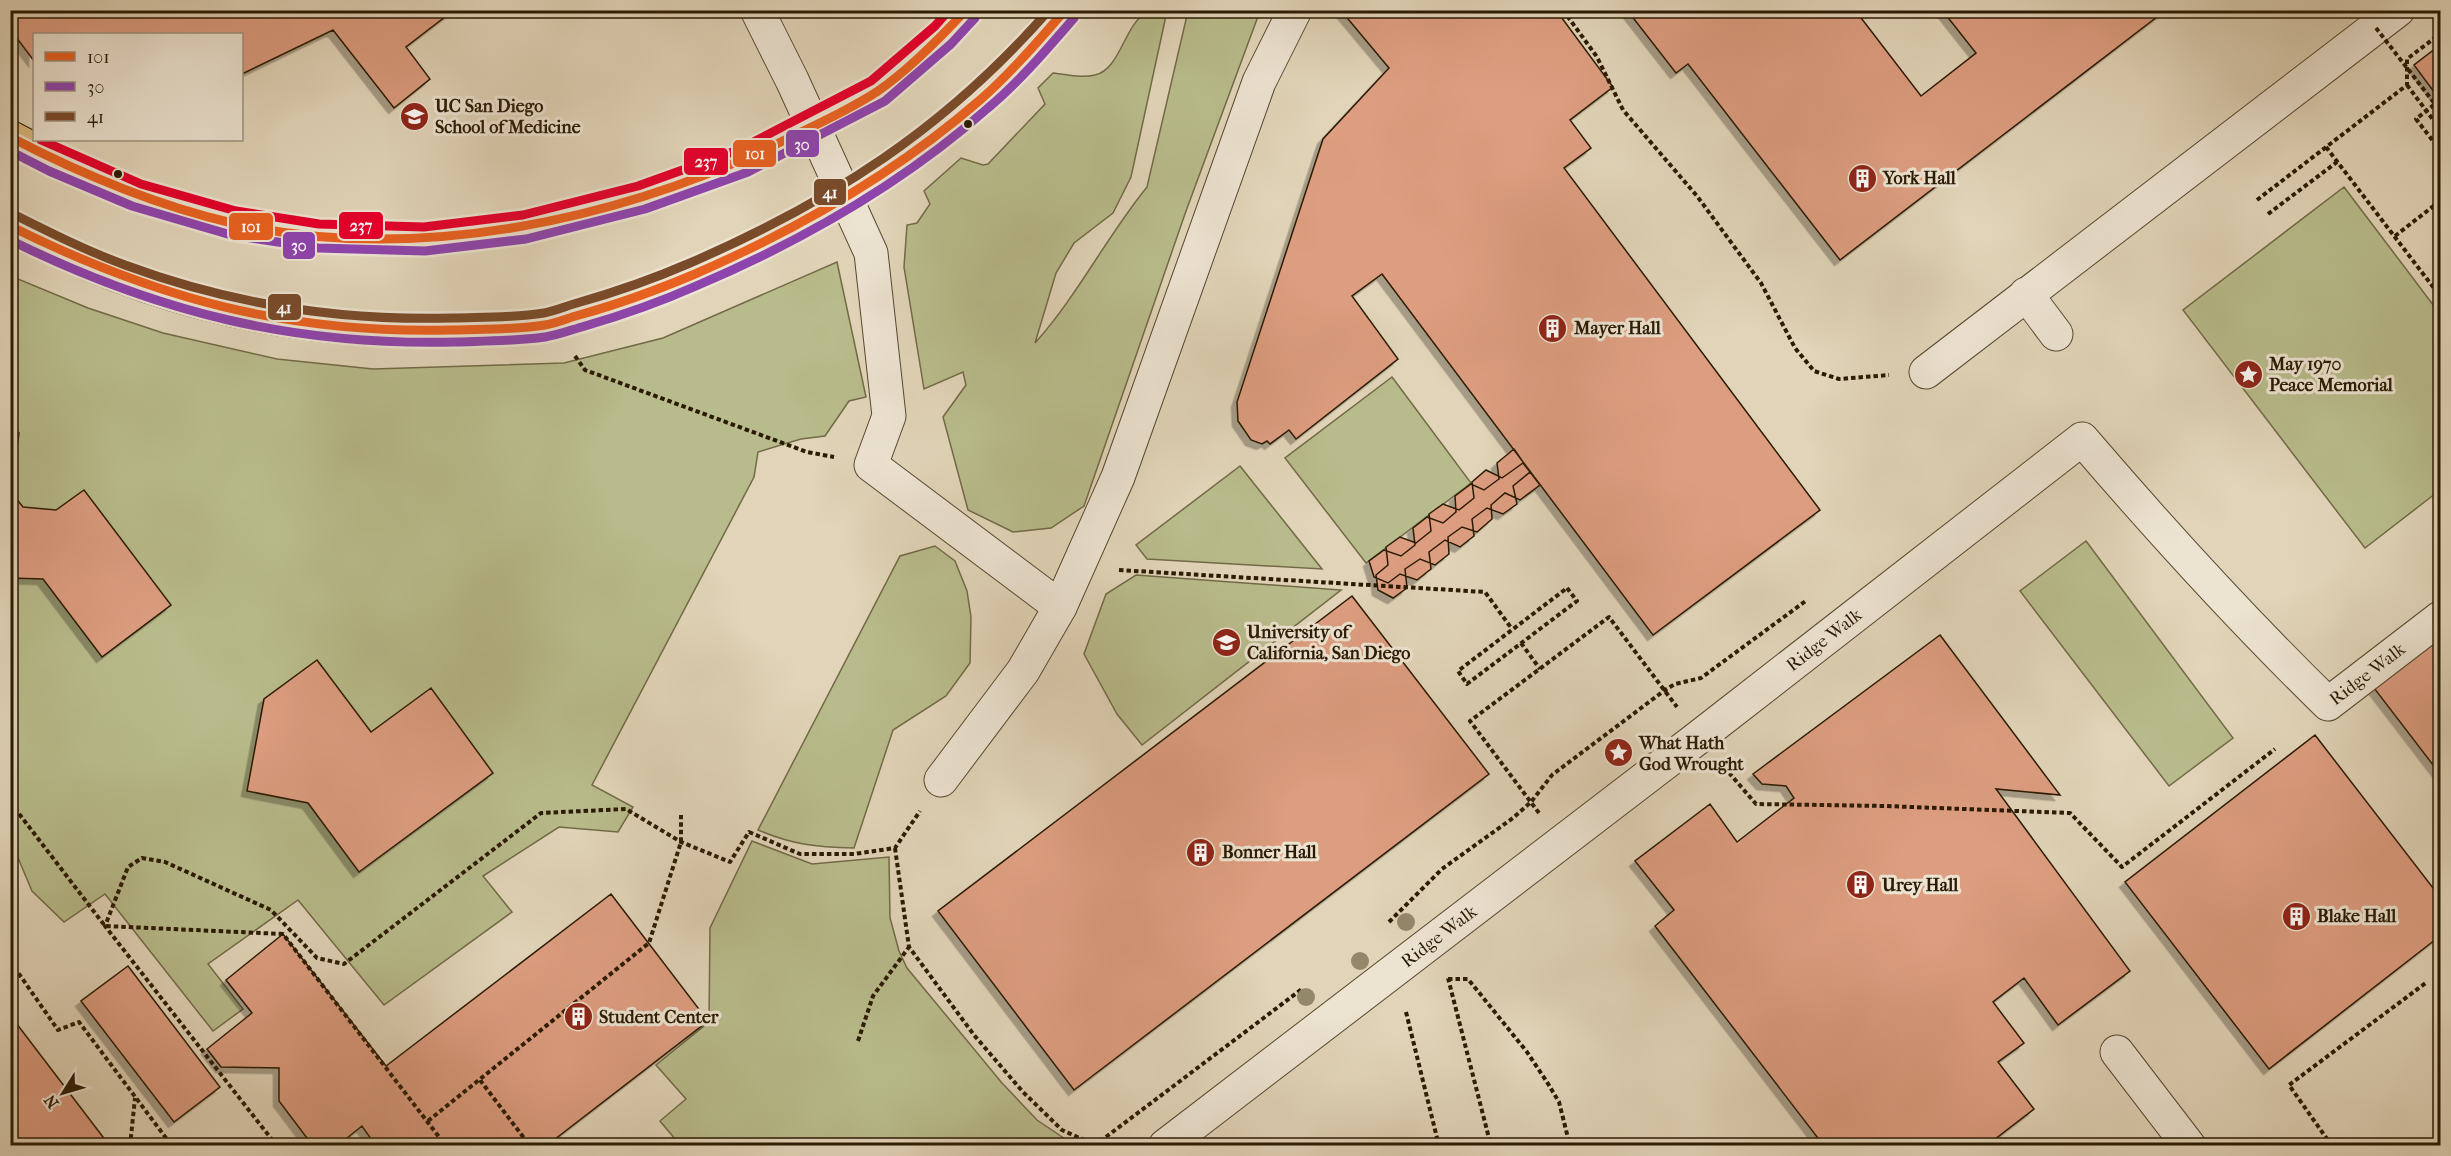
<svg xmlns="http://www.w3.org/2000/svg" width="2451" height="1156" font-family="'IM FELL French Canon',serif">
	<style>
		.green { fill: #b8bb8b; stroke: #726a47; stroke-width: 1.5 }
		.building { fill: #dd9d80; stroke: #2b1a03; stroke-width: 1.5; filter: url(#shadow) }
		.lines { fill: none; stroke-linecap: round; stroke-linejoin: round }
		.minor-casing { stroke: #584830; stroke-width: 35 }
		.major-casing { stroke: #2b1a03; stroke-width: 35 }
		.path { stroke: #2b1a03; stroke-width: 4; stroke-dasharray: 4.5 3; stroke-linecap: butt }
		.minor { stroke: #ece3d1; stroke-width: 33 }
		.major { stroke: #e0ba7c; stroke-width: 33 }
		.path-bridge { stroke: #2b1a03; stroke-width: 4; stroke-dasharray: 4.5 3; stroke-linecap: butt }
		.bus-1-casing { stroke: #ece3d1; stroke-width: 14 }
		.bus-2-casing { stroke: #ece3d1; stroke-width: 14 }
		.bus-3-casing { stroke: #ece3d1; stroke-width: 14 }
		.bus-4-casing { stroke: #ece3d1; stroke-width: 14 }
		.bus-1 { stroke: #e86120; stroke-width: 9 }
		.bus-2 { stroke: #8e44ad; stroke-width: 9 }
		.bus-3 { stroke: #7a4b2a; stroke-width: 9 }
		.bus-4 { stroke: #e4002b; stroke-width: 9 }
		.tree { fill: #94886b }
		.bus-dot { fill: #2b1a03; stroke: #ece3d1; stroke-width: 2 }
		.labels { text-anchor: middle; stroke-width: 6; stroke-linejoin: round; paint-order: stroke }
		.poi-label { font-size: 18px; font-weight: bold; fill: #2b1a03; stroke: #ece3d1; text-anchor: start }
		.street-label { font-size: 18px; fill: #2b1a03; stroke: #ece3d1 }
		.line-badge { stroke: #ece3d1; stroke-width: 2 }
		.badge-label { font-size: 16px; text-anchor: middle; font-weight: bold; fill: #fff }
	</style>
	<defs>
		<filter id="shadow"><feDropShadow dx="-5.5" dy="5.5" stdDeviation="0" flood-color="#0004"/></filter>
	</defs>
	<rect width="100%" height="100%" fill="#e1d4b8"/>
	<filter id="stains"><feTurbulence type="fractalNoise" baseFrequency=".00333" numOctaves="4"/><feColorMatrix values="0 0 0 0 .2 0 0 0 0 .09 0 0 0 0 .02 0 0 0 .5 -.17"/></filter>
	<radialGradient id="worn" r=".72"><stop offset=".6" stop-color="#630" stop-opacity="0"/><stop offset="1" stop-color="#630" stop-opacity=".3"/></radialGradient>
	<path class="green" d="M 1148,11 L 1167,11 L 1131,177 L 1113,213 L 1074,243 L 1056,273 L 1035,343 C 1078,295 1107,236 1147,187 L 1188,11 L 1260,11 L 1186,211 L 1084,506 L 1051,528 L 1013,532 L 968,510 L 943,417 L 966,385 L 963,372 L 924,389 L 904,267 L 907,225 L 917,223 L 930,204 L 924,191 L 961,158 L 983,165 L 988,164 L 1045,104 L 1038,88 L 1053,73 C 1067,75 1082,78 1095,75 C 1121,69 1124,24 1148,11 Z
		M 2344,187 L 2440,314 L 2440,490 L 2365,548 L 2183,310 Z
		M 837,262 L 866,397 L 849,401 L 825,436 L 801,439 L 758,452 L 754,477 L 592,785 L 633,807 L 618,832 L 559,827 L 483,876 L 512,912 L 384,1005 L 298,900 L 208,964 L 243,1009 L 213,1031 L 105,894 L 64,922 L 32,891 L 16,853 L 11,851 L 11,276 L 88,308 L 163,333 L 277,359 L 373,369 L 564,363 L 663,338 Z
		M 1392,377 L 1471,483 L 1366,563 L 1285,458 Z
		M 1240,466 L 1322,569 L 1147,559 L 1136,545 Z
		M 2086,541 L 2233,738 L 2169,786 L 2020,591 Z
		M 935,546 L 955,561 L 967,591 L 971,617 L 970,663 L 946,696 L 893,730 L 854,848 C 816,847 793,845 758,830 L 900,556 Z
		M 1136,575 L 1341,590 L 1142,745 L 1117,714 L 1084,654 L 1106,594 Z
		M 752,841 L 812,864 L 889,857 L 890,918 L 899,951 L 907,968 L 1002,1083 L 1037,1120 L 1074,1145 L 680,1145 L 660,1121 L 686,1099 L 656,1065 L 709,1022 L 710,928 Z"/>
	<path class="building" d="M 10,10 L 454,10 L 406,47 L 430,79 L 394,108 L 333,30 L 242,74 L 242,34 L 34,34 L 34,61 L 10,29 Z
		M 1346,10 L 1556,10 L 1613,87 L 1570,120 L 1591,148 L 1564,168 L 1820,510 L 1653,635 L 1382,274 L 1352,296 L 1398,359 L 1296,439 L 1289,430 L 1270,444 L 1267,441 L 1262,444 L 1251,440 L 1238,421 L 1237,402 L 1323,139 L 1389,68 L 1343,13 Z
		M 1627,10 L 1855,10 L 1921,96 L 1976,53 L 1942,10 L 2166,10 L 1840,260 L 1688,64 L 1676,73 Z
		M 2440,45 L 2440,100 L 2414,65 Z
		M 10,423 L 19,433 L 11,492 L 23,507 L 56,510 L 84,490 L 171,605 L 102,657 L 43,579 L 10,578 Z
		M 1514,449 L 1530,472 L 1513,486 L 1517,504 L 1503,514 L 1487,508 L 1472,519 L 1474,536 L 1460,547 L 1445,540 L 1429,552 L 1431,569 L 1417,580 L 1400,574 L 1388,583 L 1374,577 L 1369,561 L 1384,550 L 1401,556 L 1415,545 L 1413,528 L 1427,517 L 1443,523 L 1456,512 L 1455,496 L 1471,484 L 1484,490 L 1499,479 L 1497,463 Z
		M 1523,463 L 1540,485 L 1520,500 L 1505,493 L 1491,505 L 1492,519 L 1477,532 L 1462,527 L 1448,537 L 1449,554 L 1435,565 L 1420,559 L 1405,569 L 1407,588 L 1393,598 L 1378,590 L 1376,575 L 1388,565 L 1386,547 L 1400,537 L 1416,543 L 1431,531 L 1429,514 L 1443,504 L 1459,510 L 1474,498 L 1472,482 L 1486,470 L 1502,478 Z
		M 1352,596 L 1489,774 L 1074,1090 L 938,911 Z
		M 1940,635 L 2060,795 L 1996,789 L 2130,971 L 2058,1025 L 2024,978 L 1993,1002 L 2024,1043 L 1998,1062 L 2034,1109 L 1986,1146 L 1824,1146 L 1655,926 L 1674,910 L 1635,861 L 1710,804 L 1737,842 L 1794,798 L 1786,786 L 1762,784 L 1753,774 Z
		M 2440,637 L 2440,774 L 2374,688 Z
		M 317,660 L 371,732 L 431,688 L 493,773 L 359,872 L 308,803 L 247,791 L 264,699 Z
		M 2315,735 L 2440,897 L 2440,936 L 2269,1069 L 2125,882 Z
		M 611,894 L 708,1021 L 546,1146 L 376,1146 L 362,1126 L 337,1146 L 313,1146 L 279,1101 L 279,1068 L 221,1067 L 207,1049 L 252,1013 L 226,980 L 283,934 L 386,1066 Z
		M 128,966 L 220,1087 L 174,1122 L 81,1001 Z
		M 10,1015 L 106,1141 L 100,1146 L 10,1146 Z"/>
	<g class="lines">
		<defs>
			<g id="minor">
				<path d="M 757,10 L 792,80 L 871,253 L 889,416 L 871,465 L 1060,607"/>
				<path d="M 2026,294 L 2056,334"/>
				<path d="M 1926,372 L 2398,10"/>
				<path d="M 941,780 L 1023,671 L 1060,607 L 1118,477 L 1259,82 L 1295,10"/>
				<path d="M 2117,1052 L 2189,1146"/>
				<path id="s1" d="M 1165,1146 L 1699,737 L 2082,439 C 2160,530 2242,620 2328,704 L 2440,618"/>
			</g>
			<path id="major" d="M 10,137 L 54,160 L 137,195 L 233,223 L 318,236 L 425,239 L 525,227 L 642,197 L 743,161 L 812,127 L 878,91 L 943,35 L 966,10
				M 10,226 C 155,304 310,339 475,329 C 498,328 522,328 545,325 C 556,323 568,318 579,315 C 612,306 642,296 674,283 C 823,222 963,138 1065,10"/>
		</defs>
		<use href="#minor" class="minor-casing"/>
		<use href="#major" class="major-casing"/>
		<path class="path" d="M 1563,10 L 1597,57 L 1623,110 L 1697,196 L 1761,283 L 1795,348 L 1814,371 L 1839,379 L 1889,375
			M 2407,85 L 2440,129
			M 2326,147 L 2440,296
			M 2257,200 L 2407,85 L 2407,59 L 2440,34
			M 2268,214 L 2337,162
			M 2395,236 L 2440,201
			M 575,356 L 585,370 L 807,452 L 834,457
			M 1119,570 L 1485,592 L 1512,629
			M 1567,588 L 1577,601 L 1467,684 L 1458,671 Z
			M 1521,643 L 1540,669
			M 1724,767 L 1756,804 L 1885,806 L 2070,813 L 2122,867 L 2275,749
			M 10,802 L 105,926 L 283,934 L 446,1146
			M 1539,813 L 1470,721 L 1609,617 L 1677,707
			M 895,848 L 909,947 L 974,1035 L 1023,1092 L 1062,1130 L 1095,1145
			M 1389,922 L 1442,869 L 1513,818 L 1531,802 L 1552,775 L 1665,690 L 1675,684 L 1701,678 L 1807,600
			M 10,961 L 58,1030 L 79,1022 L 172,1146
			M 1448,978 L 1491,1146
			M 1448,979 L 1468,979 L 1527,1052 L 1547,1082 L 1559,1102 L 1570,1146
			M 1406,1012 L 1439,1146
			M 858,1041 L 873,996 L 909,947
			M 480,1080 L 530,1146
			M 428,1121 L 649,943 L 681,842 L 681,815
			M 273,1141 L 105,926 L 128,867 L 142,858 L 165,862 L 271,910 L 317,958 L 344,964 L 541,813 L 626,809 L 681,842 L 730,862 L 749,832 L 800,854 L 854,854 L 895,848 L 920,811
			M 130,1146 L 135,1098
			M 1094,1146 L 1302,989
			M 2332,1146 L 2289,1085 L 2427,982"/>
		<use href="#minor" class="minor"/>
		<use href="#major" class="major"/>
		<path class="path-bridge" d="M 2376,28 L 2435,104 L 2416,119 L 2440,150"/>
		<defs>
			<path id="bus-1" d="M 10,137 C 81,174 155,205 232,223 C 418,265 623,220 791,137 C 820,123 851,109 878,91 C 907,71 941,37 966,10
				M 10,226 C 157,299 287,334 451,330 C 482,329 515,330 545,325 C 557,323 568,318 579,315 C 619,304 657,290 695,274 C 798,229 895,174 980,100 C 1011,73 1038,42 1065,10"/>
			<path id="bus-2" d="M 10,151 L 49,171 L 132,206 L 231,235 L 318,248 L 425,251 L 526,239 L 645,209 L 748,172 L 885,101 L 951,44 L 975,18
				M 10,240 C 156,312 292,346 456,342 C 485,341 516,341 545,337 C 558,335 571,330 585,326 C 623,315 660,302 696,286 C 802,241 902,184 988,108 C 1020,81 1047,49 1074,18"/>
			<path id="bus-3" d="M 15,215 C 51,233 87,251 125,265 C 230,304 340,321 452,318 C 482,317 514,318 544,313 C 555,311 566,306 577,303 C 616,292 653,279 690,263 C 833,201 946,128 1049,10"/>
			<path id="bus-4" d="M 41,140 L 141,184 L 236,211 L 319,224 L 424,227 L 523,215 L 638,186 L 738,150 L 871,81 L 935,26 L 949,10"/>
		</defs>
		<use href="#bus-1" class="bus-1-casing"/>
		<use href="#bus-2" class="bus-2-casing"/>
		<use href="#bus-3" class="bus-3-casing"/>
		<use href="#bus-4" class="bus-4-casing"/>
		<use href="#bus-1" class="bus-1"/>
		<use href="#bus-2" class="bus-2"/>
		<use href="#bus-3" class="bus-3"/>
		<use href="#bus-4" class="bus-4"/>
	</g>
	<g class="tree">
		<circle cx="1406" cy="922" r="9"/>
		<circle cx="1360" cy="961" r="9"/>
		<circle cx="1306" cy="997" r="9"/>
	</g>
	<defs>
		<symbol id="university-disc" viewBox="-11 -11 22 22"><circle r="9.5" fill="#8f2418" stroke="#ece3d1"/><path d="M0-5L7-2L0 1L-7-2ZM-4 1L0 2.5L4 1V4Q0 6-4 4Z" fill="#fff"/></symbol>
		<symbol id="building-disc" viewBox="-11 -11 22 22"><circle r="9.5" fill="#8f2418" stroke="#ece3d1"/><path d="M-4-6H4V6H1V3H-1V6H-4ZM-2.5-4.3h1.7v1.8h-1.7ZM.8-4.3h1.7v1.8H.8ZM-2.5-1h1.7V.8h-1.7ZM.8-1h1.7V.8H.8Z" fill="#fff"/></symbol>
		<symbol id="sight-disc" viewBox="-11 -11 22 22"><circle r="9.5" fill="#8f2418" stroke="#ece3d1"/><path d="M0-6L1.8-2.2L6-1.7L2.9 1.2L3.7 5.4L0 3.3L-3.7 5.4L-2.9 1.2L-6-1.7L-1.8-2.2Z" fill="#fff"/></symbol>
	</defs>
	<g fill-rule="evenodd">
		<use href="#university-disc" x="398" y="100" width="33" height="33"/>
		<use href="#building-disc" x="1846" y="162" width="33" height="33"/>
		<use href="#building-disc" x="1536" y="312" width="33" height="33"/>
		<use href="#sight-disc" x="2232" y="358" width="33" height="33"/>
		<use href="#university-disc" x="1210" y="626" width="33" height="33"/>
		<use href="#sight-disc" x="1602" y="736" width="33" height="33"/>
		<use href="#building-disc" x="1184" y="836" width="33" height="33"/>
		<use href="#building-disc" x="1844" y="868" width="33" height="33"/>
		<use href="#building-disc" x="2280" y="900" width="33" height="33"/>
		<use href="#building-disc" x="562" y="1000" width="33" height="33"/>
	</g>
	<g class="bus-dot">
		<circle cx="968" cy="124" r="5"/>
		<circle cx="118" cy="174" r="5"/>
	</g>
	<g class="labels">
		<g class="poi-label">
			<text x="435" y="112">UC San Diego<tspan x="435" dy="21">School of Medicine</tspan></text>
			<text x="1883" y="184">York Hall</text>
			<text x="1574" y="334">Mayer Hall</text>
			<text x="2269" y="370">May 1970<tspan x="2269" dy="21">Peace Memorial</tspan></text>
			<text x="1247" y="638">University of<tspan x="1247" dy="21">California, San Diego</tspan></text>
			<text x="1639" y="749">What Hath<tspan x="1639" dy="21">God Wrought</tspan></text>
			<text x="1222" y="858">Bonner Hall</text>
			<text x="1882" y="891">Urey Hall</text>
			<text x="2317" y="922">Blake Hall</text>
			<text x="599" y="1023">Student Center</text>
		</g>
		<g class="street-label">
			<text dy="6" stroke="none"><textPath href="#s1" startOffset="831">Ridge Walk</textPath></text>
			<text dy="6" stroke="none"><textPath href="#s1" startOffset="1569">Ridge Walk</textPath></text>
			<text dy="6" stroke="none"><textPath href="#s1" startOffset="345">Ridge Walk</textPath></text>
		</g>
	</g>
	<g class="line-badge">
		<rect x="785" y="129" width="35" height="29" rx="6" fill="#8e44ad"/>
		<rect x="732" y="139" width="45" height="29" rx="6" fill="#e86120"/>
		<rect x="683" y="147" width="46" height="29" rx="6" fill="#e4002b"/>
		<rect x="813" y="178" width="34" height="28" rx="6" fill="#7a4b2a"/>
		<rect x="338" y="211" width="46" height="29" rx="6" fill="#e4002b"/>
		<rect x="228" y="212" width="46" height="29" rx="6" fill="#e86120"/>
		<rect x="282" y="231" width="34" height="29" rx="6" fill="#8e44ad"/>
		<rect x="267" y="293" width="35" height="28" rx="6" fill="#7a4b2a"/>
	</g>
	<g class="badge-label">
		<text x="802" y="150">30</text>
		<text x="755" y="159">101</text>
		<text x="706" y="167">237</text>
		<text x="830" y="198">41</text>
		<text x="361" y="231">237</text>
		<text x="251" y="232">101</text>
		<text x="299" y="251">30</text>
		<text x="284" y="313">41</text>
	</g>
	<rect width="2451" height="1156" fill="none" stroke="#e1d4b8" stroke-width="36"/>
	<rect x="12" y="12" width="2427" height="1132" fill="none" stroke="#2b1a03" stroke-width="3"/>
	<rect x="18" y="18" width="2415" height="1120" fill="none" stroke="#2b1a03" stroke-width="1.5"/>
	<rect x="33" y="33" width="210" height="108" fill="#ece3d1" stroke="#9f937f" stroke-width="1.5"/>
	<rect x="45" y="52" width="30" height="9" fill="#e86120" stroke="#9f937f" stroke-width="1.5"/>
	<text x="87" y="63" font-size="18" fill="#2b1a03">101</text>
	<rect x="45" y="82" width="30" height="9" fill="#8e44ad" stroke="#9f937f" stroke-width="1.5"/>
	<text x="87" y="93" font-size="18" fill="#2b1a03">30</text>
	<rect x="45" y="112" width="30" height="9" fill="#7a4b2a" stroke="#9f937f" stroke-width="1.5"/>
	<text x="87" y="123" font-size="18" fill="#2b1a03">41</text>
	<g transform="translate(63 1093) rotate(233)" stroke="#ece3d1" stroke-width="4.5" paint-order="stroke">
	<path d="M0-4.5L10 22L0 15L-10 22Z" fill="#2b1a03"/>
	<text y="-9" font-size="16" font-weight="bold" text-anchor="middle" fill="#2b1a03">N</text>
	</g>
	<rect width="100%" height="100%" filter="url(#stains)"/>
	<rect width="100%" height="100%" fill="url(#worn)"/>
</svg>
